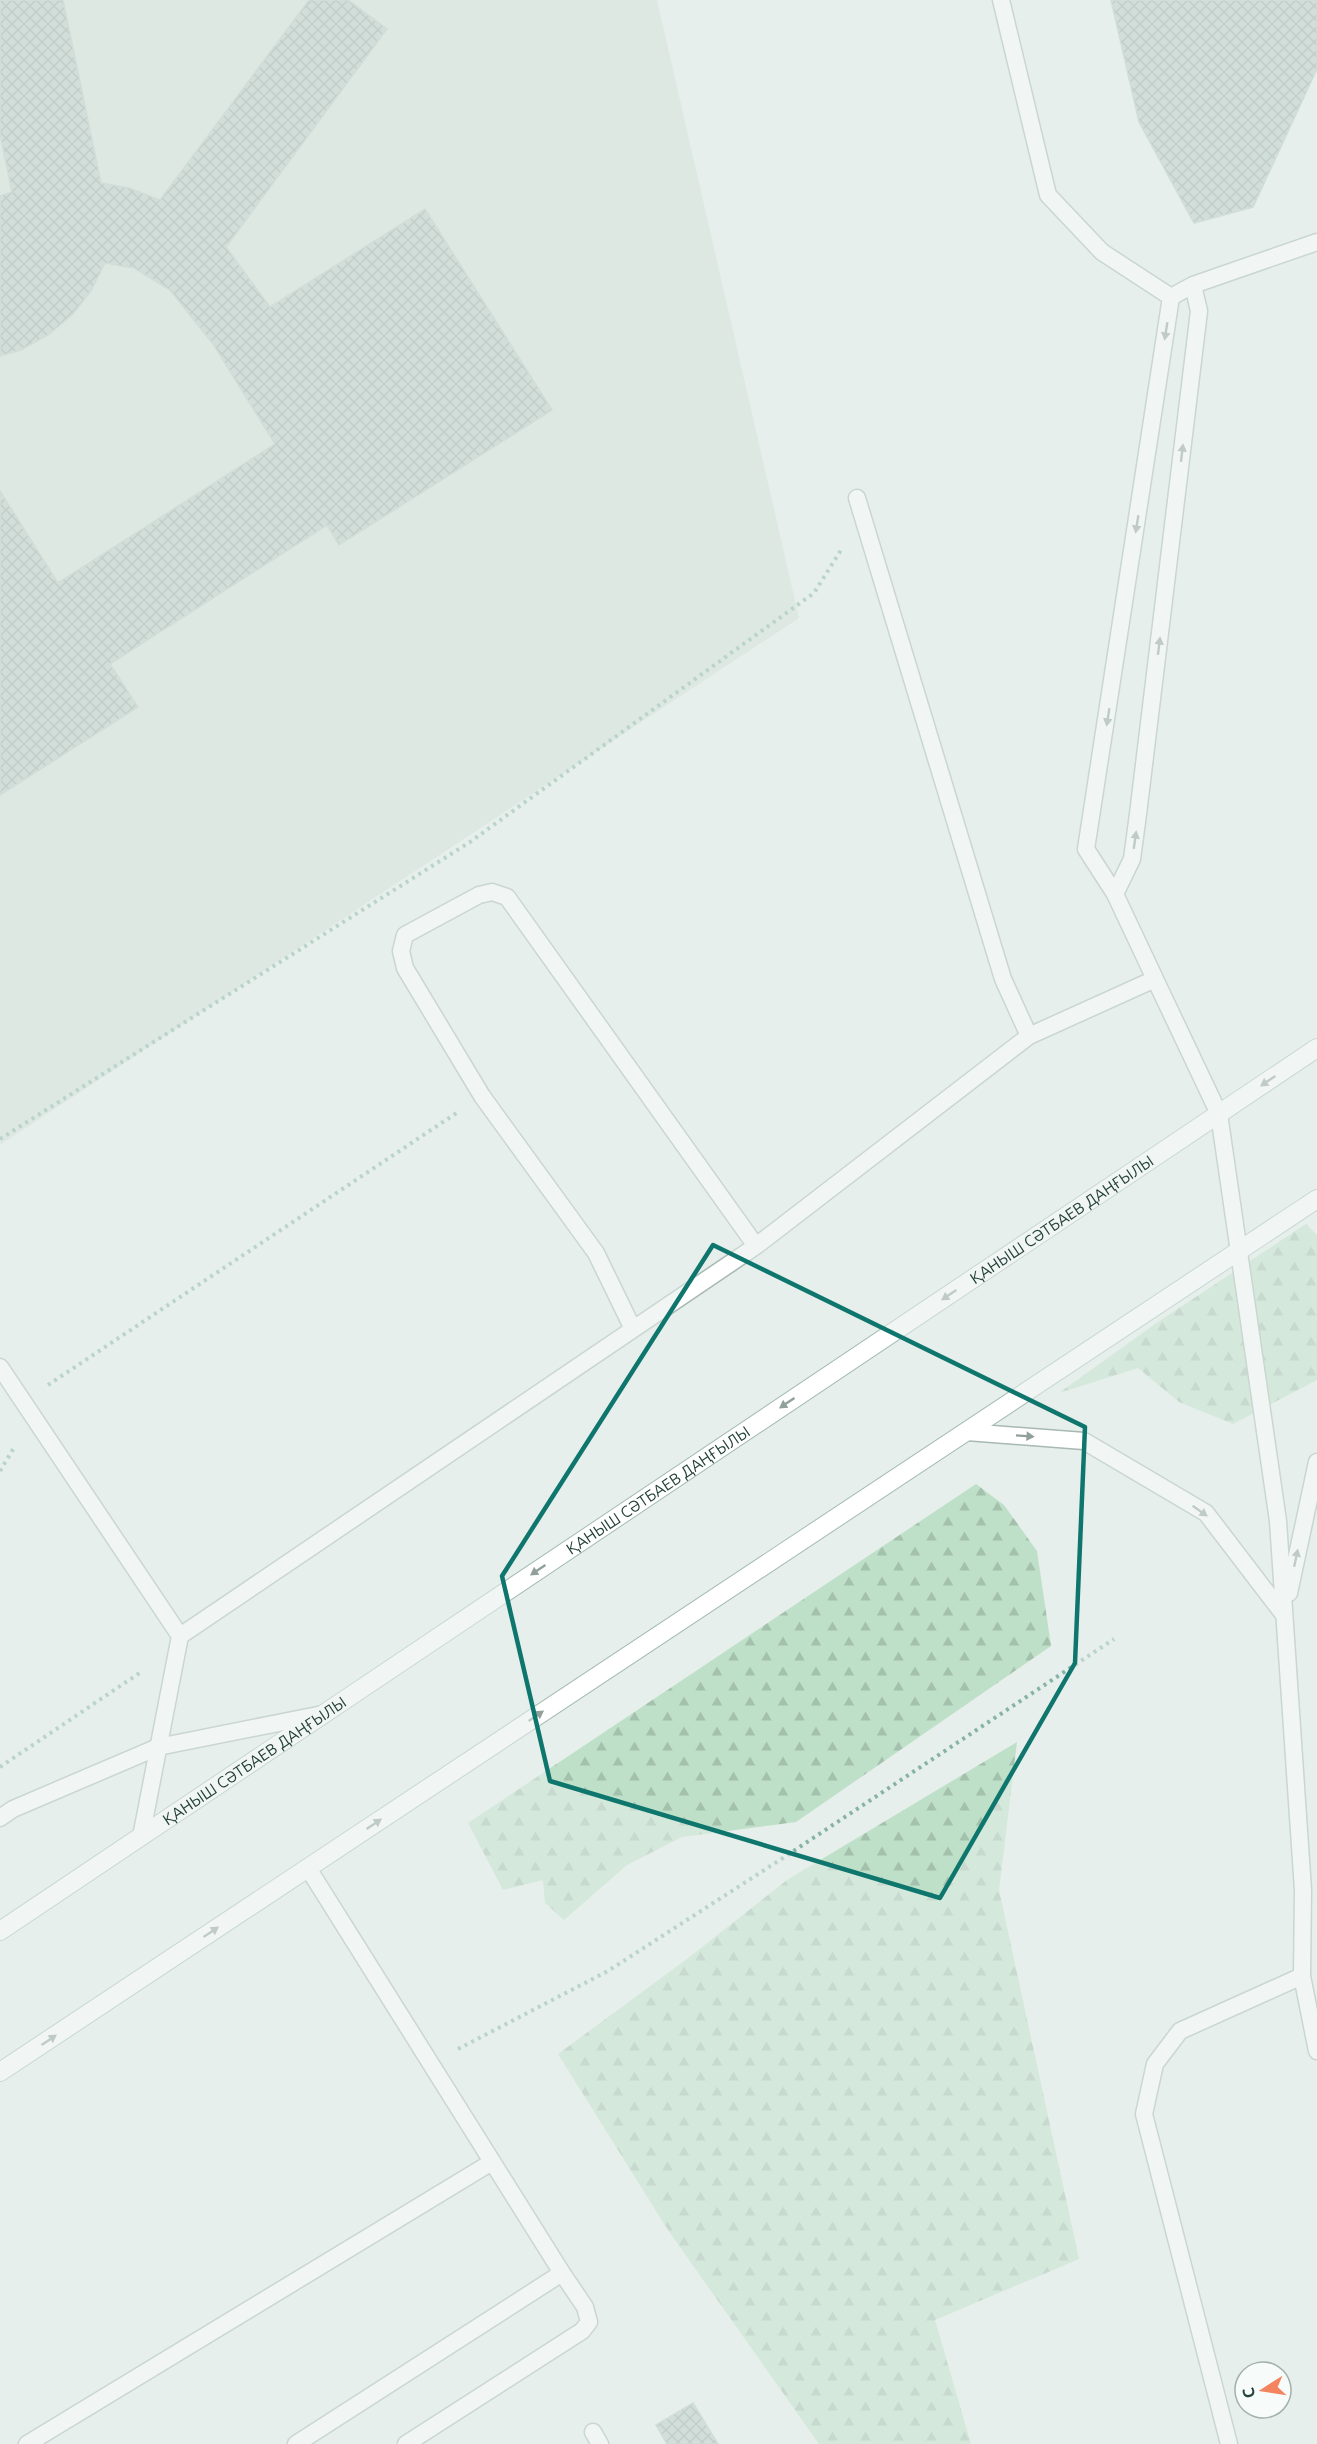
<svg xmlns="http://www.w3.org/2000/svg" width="1317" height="2444" font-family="Ubuntu,sans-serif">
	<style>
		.built { fill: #d4dfda }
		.forest { fill: url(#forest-firs) }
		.building { fill: url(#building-cross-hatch); stroke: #b8c9c2; stroke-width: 1.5 }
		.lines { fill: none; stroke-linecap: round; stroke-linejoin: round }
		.service-casing { stroke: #a8b8b2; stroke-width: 19 }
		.secondary-casing { stroke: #a4bbb3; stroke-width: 20 }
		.path { stroke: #86b3a5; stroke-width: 4; stroke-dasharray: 3 4.5; stroke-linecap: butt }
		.service { stroke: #fff; stroke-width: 16 }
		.secondary { stroke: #fff; stroke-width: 18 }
		.oneway { fill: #92a09c }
		.marked { fill: none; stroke: #0f766e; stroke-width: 4.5; stroke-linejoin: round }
		.labels { text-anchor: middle; stroke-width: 5; stroke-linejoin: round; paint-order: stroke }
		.street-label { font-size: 16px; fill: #24423a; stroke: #f7fbf9 }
	</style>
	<defs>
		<pattern id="forest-firs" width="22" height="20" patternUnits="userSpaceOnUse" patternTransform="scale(1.5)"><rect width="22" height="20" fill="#bfe0c8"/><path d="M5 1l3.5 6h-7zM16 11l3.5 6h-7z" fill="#a4c1ad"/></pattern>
		<pattern id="building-cross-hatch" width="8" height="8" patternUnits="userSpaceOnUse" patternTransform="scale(1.5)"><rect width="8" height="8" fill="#bbcac4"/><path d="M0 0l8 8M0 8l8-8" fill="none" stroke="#98a6a0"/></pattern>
	</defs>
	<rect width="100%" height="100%" fill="#e6efeb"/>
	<path class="built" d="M 0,0 L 657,0 L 799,618 L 0,1145 Z"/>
	<path class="forest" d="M 1306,1224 L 1317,1235 L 1317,1380 L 1233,1424 L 1179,1402 L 1138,1368 L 1059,1393 L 1155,1324 Z
		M 976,1484 L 1004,1505 L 1037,1551 L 1051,1646 L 796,1822 L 682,1837 L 627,1865 L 564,1920 L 545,1903 L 543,1880 L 503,1890 L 468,1823 Z
		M 1017,1742 L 999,1890 L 1079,2259 L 935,2320 L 971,2444 L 819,2444 L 668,2230 L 558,2054 L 687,1959 L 787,1880 Z"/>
	<path class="building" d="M 0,0 L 63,0 L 101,183 L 129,188 L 160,200 L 309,0 L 348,0 L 387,29 L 226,247 L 270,307 L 425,209 L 552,410 L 339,545 L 327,525 L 110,664 L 138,707 L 0,795 L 0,491 L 58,583 L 275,444 L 213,344 L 170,290 L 134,268 L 105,263 L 91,291 L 72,315 L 48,335 L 21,350 L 0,356 L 0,196 L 12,192 L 0,134 Z
		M 1111,0 L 1317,0 L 1317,69 L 1253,207 L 1194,223 L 1139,122 Z
		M 693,2403 L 718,2444 L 667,2444 L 656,2425 Z"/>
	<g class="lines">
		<defs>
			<path id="service" d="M 1001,0 L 1048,195 L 1102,252 L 1171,297
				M 857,498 L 1003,979 L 1029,1036
				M 1115,894 L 1132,859 L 1138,814 L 1199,311 L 1193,285
				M 1155,979 L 1115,894 L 1086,849 L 1171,297 L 1193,285 L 1317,242
				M 633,1329 L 596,1253 L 482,1096 L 405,968 L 401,951 L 405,935 L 479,895 L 492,892 L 507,897 L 756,1246
				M 0,1367 L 180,1636
				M 967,1432 L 1084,1441 L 1206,1513 L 1284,1615
				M 1289,1593 L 1317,1462
				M 0,1818 L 13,1809 L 158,1747 L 323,1714
				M 141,1837 L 180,1636 L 756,1246 L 1029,1036 L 1155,979 L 1219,1114 L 1278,1521 L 1303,1890 L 1302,1976 L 1180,2031 L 1155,2064 L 1144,2114 L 1229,2444
				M 1302,1976 L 1317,2051
				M 593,2432 L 600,2444
				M 27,2444 L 492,2162
				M 296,2444 L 562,2273 L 308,1868
				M 406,2444 L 582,2331 L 589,2322 L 585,2307 L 562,2273"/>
			<g id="secondary">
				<path id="s1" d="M 0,1931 L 1317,1048"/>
				<path d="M 0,2072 L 1317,1199"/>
			</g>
		</defs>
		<use href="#service" class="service-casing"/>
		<use href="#secondary" class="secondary-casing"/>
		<path class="path" d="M 0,1139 L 470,842 L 814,593 L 841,550
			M 48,1385 L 458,1112
			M 0,1471 L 15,1446
			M 0,1767 L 141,1672
			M 458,2049 L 608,1971 L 786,1856 L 1114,1639"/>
		<use href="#service" class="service"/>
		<use href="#secondary" class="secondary"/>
	</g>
	<defs><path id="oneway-solid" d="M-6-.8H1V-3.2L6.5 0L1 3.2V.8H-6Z" transform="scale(1.5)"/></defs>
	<g class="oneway">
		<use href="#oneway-solid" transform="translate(1166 331) rotate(99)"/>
		<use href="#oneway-solid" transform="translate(1182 453) rotate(-83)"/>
		<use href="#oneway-solid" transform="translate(1137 524) rotate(99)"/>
		<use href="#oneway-solid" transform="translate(1159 646) rotate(-83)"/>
		<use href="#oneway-solid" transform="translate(1108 717) rotate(99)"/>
		<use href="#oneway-solid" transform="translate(1135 840) rotate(-82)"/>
		<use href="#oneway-solid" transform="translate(1268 1081) rotate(146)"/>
		<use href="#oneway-solid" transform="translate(949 1295) rotate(146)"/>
		<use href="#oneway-solid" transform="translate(787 1403) rotate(146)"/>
		<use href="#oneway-solid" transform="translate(1025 1436) rotate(4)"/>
		<use href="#oneway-solid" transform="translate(1200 1511) rotate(35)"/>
		<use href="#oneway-solid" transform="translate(1296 1558) rotate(-78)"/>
		<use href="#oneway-solid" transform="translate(538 1570) rotate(146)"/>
		<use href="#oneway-solid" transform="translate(536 1716) rotate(-34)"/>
		<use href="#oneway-solid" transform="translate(374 1824) rotate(-34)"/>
		<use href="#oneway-solid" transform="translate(211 1932) rotate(-34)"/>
		<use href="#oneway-solid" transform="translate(49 2040) rotate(-34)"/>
	</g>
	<path d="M0 0H1317V2444H0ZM 713,1245 L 1085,1427 L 1075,1663 L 940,1898 L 550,1781 L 502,1576 Z" fill="#e6efeb" fill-opacity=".55" fill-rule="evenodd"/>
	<path class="marked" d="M 713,1245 L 1085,1427 L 1075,1663 L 940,1898 L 550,1781 L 502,1576 Z"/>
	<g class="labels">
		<g class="street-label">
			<text dy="6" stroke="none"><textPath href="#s1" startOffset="1278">ҚАНЫШ СӘТБАЕВ ДАҢҒЫЛЫ</textPath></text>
			<text dy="6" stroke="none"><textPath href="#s1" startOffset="792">ҚАНЫШ СӘТБАЕВ ДАҢҒЫЛЫ</textPath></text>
			<text dy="6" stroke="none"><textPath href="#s1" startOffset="306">ҚАНЫШ СӘТБАЕВ ДАҢҒЫЛЫ</textPath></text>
		</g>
	</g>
	<g transform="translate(1263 2390) rotate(258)"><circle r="28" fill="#f7fbf9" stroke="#a3b1ad" stroke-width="1.5"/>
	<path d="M0-4.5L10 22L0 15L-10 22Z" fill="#f4845f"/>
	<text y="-9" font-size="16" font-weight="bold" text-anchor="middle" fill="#24423a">С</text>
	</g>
</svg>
